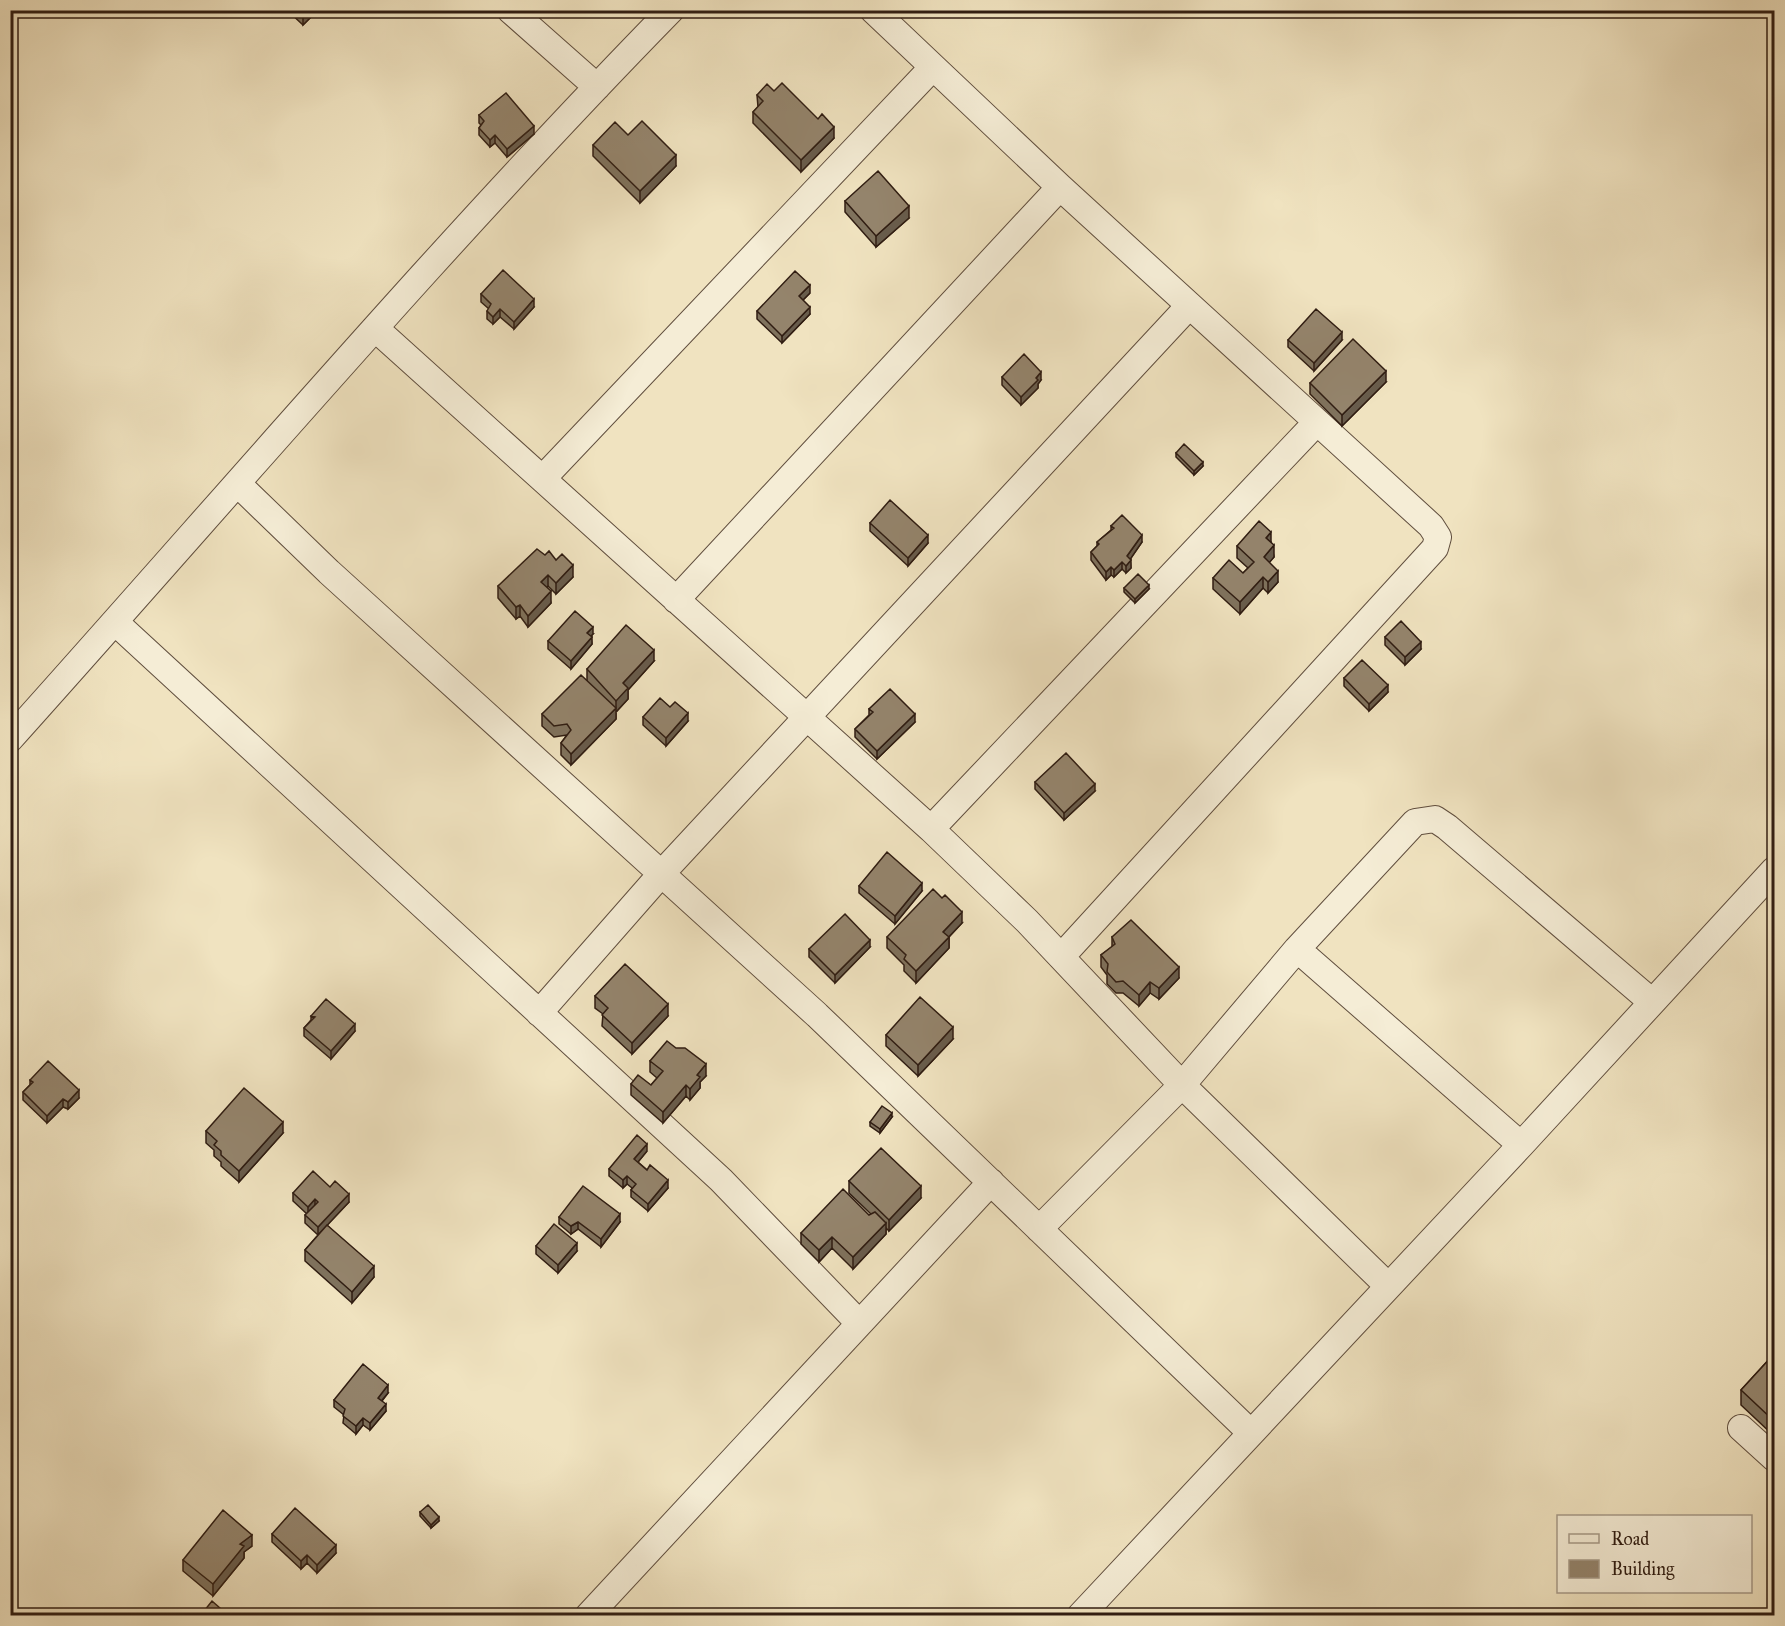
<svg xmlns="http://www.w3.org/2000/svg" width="1785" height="1626" font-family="'IM FELL Great Primer',serif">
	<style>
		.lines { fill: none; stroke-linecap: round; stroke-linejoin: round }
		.street-casing { stroke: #604e3e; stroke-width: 28 }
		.street { stroke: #f5edd6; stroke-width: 26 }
		.wall { fill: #7f725d; stroke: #301d12; stroke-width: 1.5 }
		.shaded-wall { fill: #685c4c; stroke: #301d12; stroke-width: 1.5 }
		.building { fill: #94846c; stroke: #301d12; stroke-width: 1.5 }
	</style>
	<rect width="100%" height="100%" fill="#f0e3c0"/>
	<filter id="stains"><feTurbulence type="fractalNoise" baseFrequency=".00333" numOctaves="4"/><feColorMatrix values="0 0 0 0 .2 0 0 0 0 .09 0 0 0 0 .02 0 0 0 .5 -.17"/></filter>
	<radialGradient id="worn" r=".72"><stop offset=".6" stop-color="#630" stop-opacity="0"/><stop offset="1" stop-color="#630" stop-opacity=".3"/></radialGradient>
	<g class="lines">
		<defs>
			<path id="street" d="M 510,10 L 597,87
				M 873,10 L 1060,187 L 1431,526 L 1438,537 L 1435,548 L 1061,957
				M 376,329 L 931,829 L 1027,921 L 1182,1085 L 1387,1285
				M 544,477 L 933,67
				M 238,484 L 329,572 L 817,1015 L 1250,1432
				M 676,600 L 1060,187
				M 115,622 L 721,1180 L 859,1323
				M 10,739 C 229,495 442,244 671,10
				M 931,829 L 1316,423
				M 1297,949 L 1521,1145
				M 539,1013 L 662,873 L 1189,306
				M 1039,1229 L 1182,1085 L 1297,949 L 1415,822 L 1435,819 L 1447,827 L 1652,1002
				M 1741,1428 L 1774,1458
				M 588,1616 L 991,1182
				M 1080,1616 L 1521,1145 L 1774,870"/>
		</defs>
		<use href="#street" class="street-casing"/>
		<use href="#street" class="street"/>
	</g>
	<path class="wall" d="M 287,10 L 318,10 L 303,25 Z
		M 774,91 L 834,138 L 801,172 L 753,123 L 753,112 L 758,107 L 757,95 Z
		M 479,115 L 534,134 L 507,157 L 495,143 L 490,147 L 479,135 L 479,128 L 481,125 L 479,123 Z
		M 628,135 L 676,166 L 640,203 L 593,156 L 593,145 Z
		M 845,201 L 909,218 L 876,247 L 845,212 Z
		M 810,293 L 803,300 L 810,314 L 782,343 L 757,319 L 757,311 Z
		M 481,294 L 534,307 L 514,329 L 500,317 L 493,324 L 487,319 L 487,311 L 489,309 L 481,302 Z
		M 1288,340 L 1342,340 L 1314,371 L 1288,347 Z
		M 1002,377 L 1041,380 L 1038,384 L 1038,388 L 1021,405 L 1002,385 Z
		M 1386,382 L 1342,426 L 1310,394 L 1310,383 Z
		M 1176,453 L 1203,466 L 1194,475 L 1176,457 Z
		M 870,523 L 928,543 L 908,566 L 870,531 Z
		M 1111,526 L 1142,542 L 1130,559 L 1131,568 L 1126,573 L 1122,569 L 1114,577 L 1111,575 L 1106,580 L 1091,560 L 1091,552 L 1097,546 L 1097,542 L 1111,530 Z
		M 1271,542 L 1274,557 L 1269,562 L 1278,582 L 1268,593 L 1263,588 L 1240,614 L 1213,589 L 1213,578 L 1243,573 L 1248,568 L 1237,558 L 1237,546 Z
		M 545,555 L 556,560 L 573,577 L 556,594 L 548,586 L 547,587 L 551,603 L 528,627 L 520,616 L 516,619 L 498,598 L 498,586 Z
		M 1124,588 L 1149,589 L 1135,603 L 1124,592 Z
		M 593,634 L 591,636 L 592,644 L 571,669 L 548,649 L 548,641 Z
		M 1385,637 L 1421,649 L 1405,665 L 1385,645 Z
		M 654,661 L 628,690 L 628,699 L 616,712 L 616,711 L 616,719 L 571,765 L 561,755 L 561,743 L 567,735 L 554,737 L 542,726 L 542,714 L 587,681 L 587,669 Z
		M 1344,678 L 1388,692 L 1369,711 L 1344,686 Z
		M 869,709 L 915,722 L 877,759 L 855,737 L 855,729 L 869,715 Z
		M 643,717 L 688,721 L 666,746 L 643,725 Z
		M 1035,782 L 1095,791 L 1064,820 L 1035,789 Z
		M 859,886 L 922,891 L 895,924 L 859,893 Z
		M 962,923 L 949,937 L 949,948 L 916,983 L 904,971 L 904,965 L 887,948 L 887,937 Z
		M 1112,937 L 1179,978 L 1159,999 L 1150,993 L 1139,1006 L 1123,993 L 1116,993 L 1107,984 L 1107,975 L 1101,967 L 1101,955 L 1112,947 Z
		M 870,947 L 835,983 L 809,957 L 809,949 Z
		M 595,996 L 668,1016 L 632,1054 L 602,1026 L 603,1014 L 595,1008 Z
		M 311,1016 L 355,1031 L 331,1059 L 304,1036 L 304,1028 L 311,1020 Z
		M 886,1035 L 953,1039 L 918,1076 L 886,1046 Z
		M 650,1061 L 706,1076 L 700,1082 L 700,1088 L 690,1100 L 686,1096 L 663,1123 L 631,1095 L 631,1084 L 651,1085 L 657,1078 L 650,1072 Z
		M 30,1080 L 79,1098 L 68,1109 L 63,1107 L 47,1123 L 23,1100 L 23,1092 L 30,1085 Z
		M 892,1117 L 880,1133 L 870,1126 L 870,1122 Z
		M 206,1131 L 283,1133 L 239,1182 L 221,1166 L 221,1162 L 214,1156 L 214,1150 L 206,1143 Z
		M 647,1151 L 638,1162 L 668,1188 L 648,1211 L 631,1197 L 631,1190 L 632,1188 L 627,1184 L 623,1188 L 609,1176 L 609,1169 Z
		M 849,1181 L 921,1198 L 889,1231 L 886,1228 L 886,1234 L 853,1269 L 832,1248 L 819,1262 L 801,1244 L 801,1233 L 871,1214 L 849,1193 Z
		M 330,1187 L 349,1202 L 327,1225 L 374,1277 L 352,1303 L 305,1261 L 305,1250 L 318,1235 L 305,1223 L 305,1215 L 307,1214 L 293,1201 L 293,1193 Z
		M 559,1217 L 620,1222 L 601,1247 L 578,1229 L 571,1234 L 559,1224 Z
		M 536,1246 L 577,1251 L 558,1273 L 536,1254 Z
		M 1774,1354 L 1774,1436 L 1741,1405 L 1741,1390 Z
		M 388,1393 L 382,1401 L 386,1411 L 370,1430 L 363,1425 L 356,1434 L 343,1423 L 344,1415 L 334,1407 L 334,1400 Z
		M 420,1512 L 439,1521 L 431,1528 L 420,1516 Z
		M 272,1534 L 336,1553 L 317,1573 L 307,1563 L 301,1569 L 272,1542 Z
		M 252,1546 L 244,1552 L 244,1558 L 213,1596 L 183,1571 L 183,1560 Z"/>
	<path class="shaded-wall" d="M 303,10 L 318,10 L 303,25 Z
		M 534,126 L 534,134 L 507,157 L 507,149 Z
		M 834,127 L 834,138 L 801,172 L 801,160 Z
		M 495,135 L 495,143 L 490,147 L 490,140 Z
		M 676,155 L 676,166 L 640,203 L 640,191 Z
		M 909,206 L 909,218 L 876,247 L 876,236 Z
		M 810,285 L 810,293 L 799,304 L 799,296 Z
		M 534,299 L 534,307 L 514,329 L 514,322 Z
		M 810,307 L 810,314 L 782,343 L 782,336 Z
		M 500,309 L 500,317 L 493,324 L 493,317 Z
		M 1342,332 L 1342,340 L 1314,371 L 1314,363 Z
		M 1386,371 L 1386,382 L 1342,426 L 1342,415 Z
		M 1041,372 L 1041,380 L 1038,384 L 1038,388 L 1021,405 L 1021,397 Z
		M 1203,462 L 1203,466 L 1194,475 L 1194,471 Z
		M 1271,532 L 1271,543 L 1266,538 Z
		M 928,535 L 928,543 L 908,566 L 908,558 Z
		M 1142,535 L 1142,542 L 1127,564 L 1127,556 Z
		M 1274,545 L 1274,557 L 1264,569 L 1264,557 Z
		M 1131,560 L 1131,568 L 1126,573 L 1126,566 Z
		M 1122,562 L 1122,569 L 1114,577 L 1114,570 Z
		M 573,565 L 573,577 L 556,594 L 556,583 Z
		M 1111,567 L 1111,575 L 1106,580 L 1106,572 Z
		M 1278,571 L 1278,582 L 1268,593 L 1268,582 Z
		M 548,575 L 548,586 L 541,593 L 541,582 Z
		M 1263,577 L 1263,588 L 1240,614 L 1240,602 Z
		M 1149,585 L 1149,589 L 1135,603 L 1135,599 Z
		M 551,591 L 551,603 L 528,627 L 528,616 Z
		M 520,605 L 520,616 L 516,619 L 516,607 Z
		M 593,627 L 593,634 L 587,640 L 587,633 Z
		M 592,637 L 592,644 L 571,669 L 571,661 Z
		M 1421,642 L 1421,649 L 1405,665 L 1405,657 Z
		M 654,650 L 654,661 L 628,690 L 628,699 L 616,712 L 616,701 L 623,683 Z
		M 1388,685 L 1388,692 L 1369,711 L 1369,704 Z
		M 616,708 L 616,719 L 571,765 L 571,754 Z
		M 688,713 L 688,721 L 666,746 L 666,738 Z
		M 915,714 L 915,722 L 877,759 L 877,751 Z
		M 1095,784 L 1095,791 L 1064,820 L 1064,813 Z
		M 922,883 L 922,891 L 895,924 L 895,916 Z
		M 962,912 L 962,923 L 943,943 L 943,932 Z
		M 949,937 L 949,948 L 916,983 L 916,971 Z
		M 870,940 L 870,947 L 835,983 L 835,975 Z
		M 1179,967 L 1179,978 L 1159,999 L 1159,988 Z
		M 1150,982 L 1150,993 L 1139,1006 L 1139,995 Z
		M 668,1004 L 668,1016 L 632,1054 L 632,1043 Z
		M 355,1024 L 355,1031 L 331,1059 L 331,1051 Z
		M 953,1027 L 953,1039 L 918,1076 L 918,1065 Z
		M 706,1064 L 706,1076 L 700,1082 L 700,1088 L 690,1100 L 690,1089 L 697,1075 Z
		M 686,1085 L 686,1096 L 663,1123 L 663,1112 Z
		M 79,1090 L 79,1098 L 68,1109 L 68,1102 Z
		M 63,1099 L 63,1107 L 47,1123 L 47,1116 Z
		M 892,1113 L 892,1117 L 880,1133 L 880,1129 Z
		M 283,1122 L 283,1133 L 239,1182 L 239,1171 Z
		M 647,1144 L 647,1151 L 634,1167 L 634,1159 Z
		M 627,1176 L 627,1184 L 623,1188 L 623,1180 Z
		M 668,1180 L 668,1188 L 648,1211 L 648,1204 Z
		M 921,1186 L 921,1198 L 889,1231 L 889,1220 Z
		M 349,1194 L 349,1202 L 318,1235 L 318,1227 Z
		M 315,1199 L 315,1207 L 308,1214 L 308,1207 Z
		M 620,1214 L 620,1222 L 601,1247 L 601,1239 Z
		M 578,1222 L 578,1229 L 571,1234 L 571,1226 Z
		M 886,1223 L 886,1234 L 853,1269 L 853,1257 Z
		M 832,1237 L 832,1248 L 819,1262 L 819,1250 Z
		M 577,1243 L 577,1251 L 558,1273 L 558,1265 Z
		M 374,1266 L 374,1277 L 352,1303 L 352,1292 Z
		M 388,1385 L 388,1393 L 378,1405 L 378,1398 Z
		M 386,1404 L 386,1411 L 370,1430 L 370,1423 Z
		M 363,1418 L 363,1425 L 356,1434 L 356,1426 Z
		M 439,1517 L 439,1521 L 431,1528 L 431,1525 Z
		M 252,1535 L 252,1546 L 244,1552 L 244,1558 L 213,1596 L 213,1584 L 240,1544 Z
		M 336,1545 L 336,1553 L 317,1573 L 317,1565 Z
		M 307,1555 L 307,1563 L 301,1569 L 301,1561 Z"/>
	<path class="building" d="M 782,83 L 818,119 L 822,114 L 834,127 L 801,160 L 753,112 L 763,101 L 757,95 L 767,84 L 774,91 Z
		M 506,93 L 534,126 L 507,149 L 495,135 L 490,140 L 479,128 L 484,121 L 479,115 Z
		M 642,121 L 676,155 L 640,191 L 593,145 L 615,122 L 628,135 Z
		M 878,171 L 909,206 L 876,236 L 845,201 Z
		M 503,270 L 534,299 L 514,322 L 500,309 L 493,317 L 487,311 L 491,304 L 481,294 Z
		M 795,271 L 810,285 L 799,296 L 810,307 L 782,336 L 757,311 Z
		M 1316,309 L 1342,332 L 1314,363 L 1288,340 Z
		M 1353,339 L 1386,371 L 1342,415 L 1310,383 Z
		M 1024,354 L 1041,372 L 1036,378 L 1038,380 L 1021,397 L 1002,377 Z
		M 1184,444 L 1203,462 L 1194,471 L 1176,453 Z
		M 890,500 L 928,535 L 908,558 L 870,523 Z
		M 1122,515 L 1142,535 L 1127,556 L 1131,560 L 1126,566 L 1122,562 L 1114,570 L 1111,567 L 1106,572 L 1091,552 L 1099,544 L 1097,542 L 1114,528 L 1111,526 Z
		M 1259,521 L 1271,532 L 1266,538 L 1274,545 L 1264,557 L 1278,571 L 1268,582 L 1263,577 L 1240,602 L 1213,578 L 1229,560 L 1243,573 L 1254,562 L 1237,546 Z
		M 537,549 L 545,555 L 549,551 L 556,560 L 562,554 L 573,565 L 556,583 L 548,575 L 541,582 L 551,591 L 528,616 L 520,605 L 516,607 L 498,586 Z
		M 1138,574 L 1149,585 L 1135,599 L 1124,588 Z
		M 575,611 L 593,627 L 587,633 L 592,637 L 571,661 L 548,641 Z
		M 1401,621 L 1421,642 L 1405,657 L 1385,637 Z
		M 626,625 L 654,650 L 623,683 L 628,688 L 616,701 L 587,669 Z
		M 1362,660 L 1388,685 L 1369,704 L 1344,678 Z
		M 581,675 L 616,708 L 571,754 L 561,743 L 571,730 L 567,724 L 554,726 L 542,714 Z
		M 890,689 L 915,714 L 877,751 L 855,729 L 873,712 L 869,709 Z
		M 660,698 L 670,707 L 675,702 L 688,713 L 666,738 L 643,717 Z
		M 1066,753 L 1095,784 L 1064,813 L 1035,782 Z
		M 887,852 L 922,883 L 895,916 L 859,886 Z
		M 933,889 L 942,898 L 945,895 L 962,912 L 943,932 L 949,937 L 916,971 L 904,959 L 906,955 L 887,937 Z
		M 845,914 L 870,940 L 835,975 L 809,949 Z
		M 1131,920 L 1179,967 L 1159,988 L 1150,982 L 1139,995 L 1123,981 L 1116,982 L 1107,972 L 1108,964 L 1101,955 L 1115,944 L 1112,937 Z
		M 625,964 L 668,1004 L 632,1043 L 602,1015 L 608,1008 L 595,996 Z
		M 920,997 L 953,1027 L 918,1065 L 886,1035 Z
		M 326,999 L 355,1024 L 331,1051 L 304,1028 L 315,1017 L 311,1016 Z
		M 667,1041 L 676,1048 L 685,1048 L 706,1064 L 697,1075 L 700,1077 L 690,1089 L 686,1085 L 663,1112 L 631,1084 L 638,1075 L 651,1085 L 663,1071 L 650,1061 Z
		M 48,1061 L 79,1090 L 68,1102 L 63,1099 L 47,1116 L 23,1092 L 33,1082 L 30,1080 Z
		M 244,1088 L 283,1122 L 239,1171 L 221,1155 L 221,1151 L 214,1145 L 217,1141 L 206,1131 Z
		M 882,1106 L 892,1113 L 880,1129 L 870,1122 Z
		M 637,1135 L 647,1144 L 634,1159 L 647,1170 L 650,1165 L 668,1180 L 648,1204 L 631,1190 L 636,1184 L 627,1176 L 623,1180 L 609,1169 Z
		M 881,1148 L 921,1186 L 889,1220 L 849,1181 Z
		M 313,1171 L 330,1187 L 335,1181 L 349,1194 L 318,1227 L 305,1215 L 318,1202 L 315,1199 L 308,1207 L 293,1193 Z
		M 583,1186 L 620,1214 L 601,1239 L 578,1222 L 571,1226 L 559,1217 Z
		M 843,1189 L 869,1215 L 875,1212 L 886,1223 L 853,1257 L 832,1237 L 819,1250 L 801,1233 Z
		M 554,1224 L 577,1243 L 558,1265 L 536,1246 Z
		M 327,1225 L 374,1266 L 352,1292 L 305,1250 Z
		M 1774,1354 L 1774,1421 L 1741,1390 Z
		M 363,1364 L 388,1385 L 378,1398 L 386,1404 L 370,1423 L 363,1418 L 356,1426 L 343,1416 L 345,1409 L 334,1400 Z
		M 428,1505 L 439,1517 L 431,1525 L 420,1512 Z
		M 295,1508 L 336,1545 L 317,1565 L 307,1555 L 301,1561 L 272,1534 Z
		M 223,1510 L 252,1535 L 240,1544 L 244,1546 L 213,1584 L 183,1560 Z
		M 212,1601 L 229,1616 L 200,1616 Z"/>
	<rect width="1785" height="1626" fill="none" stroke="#f0e3c0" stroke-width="36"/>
	<rect x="12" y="12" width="1761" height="1602" fill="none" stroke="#301d12" stroke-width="3"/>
	<rect x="18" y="18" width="1749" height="1590" fill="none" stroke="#301d12" stroke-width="1.5"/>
	<rect x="1557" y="1515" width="195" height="78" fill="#f5edd6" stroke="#a69a88" stroke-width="1.5"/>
	<rect x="1569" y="1534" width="30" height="9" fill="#f5edd6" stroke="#a69a88" stroke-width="1.5"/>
	<text x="1611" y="1545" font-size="18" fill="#301d12">Road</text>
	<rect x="1569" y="1560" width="30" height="18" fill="#94846c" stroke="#a69a88" stroke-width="1.5"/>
	<text x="1611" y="1575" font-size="18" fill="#301d12">Building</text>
	<rect width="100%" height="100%" filter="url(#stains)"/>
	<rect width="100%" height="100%" fill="url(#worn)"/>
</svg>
